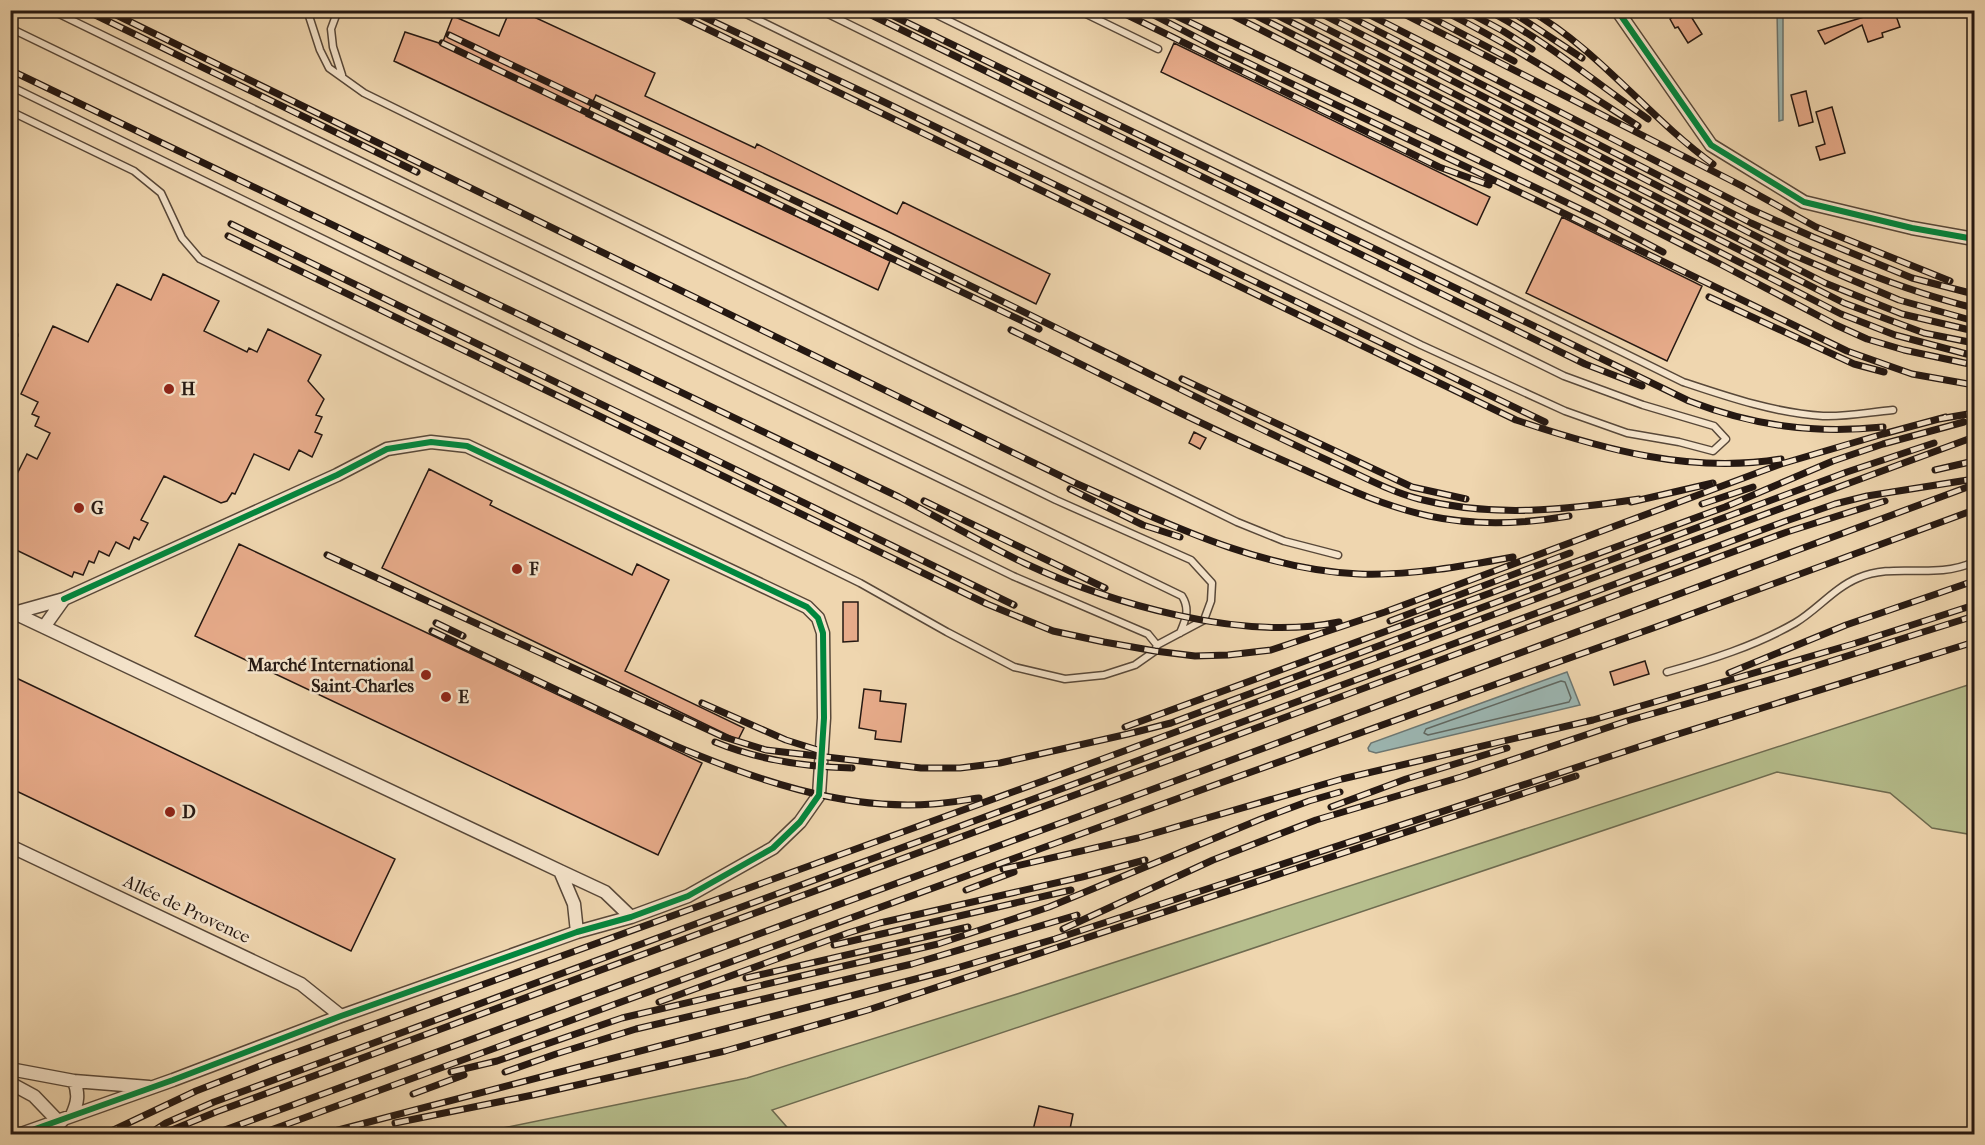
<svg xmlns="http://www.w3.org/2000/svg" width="1985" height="1145" font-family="'IM FELL French Canon',serif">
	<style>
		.green { fill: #b6be8d; stroke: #6e6b50; stroke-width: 1.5 }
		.water { fill: #9cb7b3; stroke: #6c7773; stroke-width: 1.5 }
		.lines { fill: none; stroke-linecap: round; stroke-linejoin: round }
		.shore { stroke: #606862; stroke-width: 1.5 }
		.building { fill: #e7ab8a; stroke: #251812; stroke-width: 1.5 }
		.lane-casing { stroke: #584839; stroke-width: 9 }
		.street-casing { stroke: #584839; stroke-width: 15 }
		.lane { stroke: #f5e4cb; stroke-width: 6 }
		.street { stroke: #f5e4cb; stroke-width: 12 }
		.rail-casing { stroke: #251812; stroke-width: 7 }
		.rail { stroke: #f5e4cb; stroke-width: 4.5; stroke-dasharray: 14; stroke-linecap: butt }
		.cycleway-casing { stroke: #f5e4cb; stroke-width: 10 }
		.cycleway { stroke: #00873e; stroke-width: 6 }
		.poi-dot { fill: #8f2418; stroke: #f5e4cb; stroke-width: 2 }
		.labels { text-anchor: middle; stroke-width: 5; stroke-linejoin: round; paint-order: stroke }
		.poi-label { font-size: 18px; font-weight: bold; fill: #251812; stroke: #f5e4cb; text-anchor: start }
		.street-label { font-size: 18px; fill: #251812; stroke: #f5e4cb }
	</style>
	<rect width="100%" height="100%" fill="#efd6af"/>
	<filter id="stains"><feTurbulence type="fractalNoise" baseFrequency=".00333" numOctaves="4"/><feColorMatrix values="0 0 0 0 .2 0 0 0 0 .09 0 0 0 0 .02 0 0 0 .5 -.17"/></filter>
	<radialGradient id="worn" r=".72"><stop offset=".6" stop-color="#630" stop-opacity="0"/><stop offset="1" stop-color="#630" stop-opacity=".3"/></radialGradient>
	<path class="green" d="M 1974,683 L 1974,835 L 1932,828 L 1890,793 L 1777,772 L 772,1110 L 793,1134 L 474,1134 L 747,1078 L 1017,994 Z"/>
	<path class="water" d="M 1777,11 L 1783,11 L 1783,120 L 1779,121 Z
		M 1567,672 L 1580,705 L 1376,753 L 1369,751 L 1368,748 L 1371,743 Z"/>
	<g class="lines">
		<path class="shore" d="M 1561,681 L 1565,682 L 1571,698 L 1569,702 L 1428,735 L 1424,733 L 1426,729 Z"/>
	</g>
	<path class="building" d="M 510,10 L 519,10 L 655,73 L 645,96 L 755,148 L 757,144 L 897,214 L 903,202 L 1050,274 L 1036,304 L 887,231 L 596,95 L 586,116 L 890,261 L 878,290 L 394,61 L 405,32 L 442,44 L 453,16 L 499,36 Z
		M 1682,10 L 1687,10 L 1702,34 L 1688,43 L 1678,27 L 1675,28 L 1670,19 Z
		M 1887,10 L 1894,10 L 1900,27 L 1882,33 L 1883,37 L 1868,42 L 1862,25 L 1825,44 L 1818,31 Z
		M 1174,43 L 1490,197 L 1477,225 L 1161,72 Z
		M 1806,91 L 1813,122 L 1799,126 L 1791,95 Z
		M 1832,107 L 1845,153 L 1820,160 L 1816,147 L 1825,144 L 1816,112 Z
		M 1562,217 L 1702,286 L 1667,361 L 1526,293 Z
		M 163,274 L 219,301 L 204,331 L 247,352 L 249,348 L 257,352 L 268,329 L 321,355 L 308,381 L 324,399 L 316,415 L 322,417 L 315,432 L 322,435 L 312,457 L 299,450 L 289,470 L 254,454 L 235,494 L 232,493 L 227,501 L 221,503 L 164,476 L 141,520 L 148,523 L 139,540 L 134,537 L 129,549 L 116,542 L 109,556 L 99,551 L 94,563 L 89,561 L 83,575 L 74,572 L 72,577 L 10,547 L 10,488 L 27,454 L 37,459 L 50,433 L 35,426 L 39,417 L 32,414 L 38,402 L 21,394 L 53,326 L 88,342 L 117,284 L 151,300 Z
		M 1194,432 L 1206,438 L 1200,449 L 1189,443 Z
		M 429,469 L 492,501 L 490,505 L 632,575 L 637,564 L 669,580 L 625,671 L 744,728 L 738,740 L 382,568 Z
		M 239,544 L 702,763 L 658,855 L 195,636 Z
		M 843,602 L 858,602 L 858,641 L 843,642 Z
		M 1645,661 L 1649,674 L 1614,685 L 1610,672 Z
		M 10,675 L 395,859 L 351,951 L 10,788 Z
		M 864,689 L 881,691 L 880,701 L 906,704 L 901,742 L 875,739 L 876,731 L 859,728 Z
		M 1039,1106 L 1073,1114 L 1069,1134 L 1032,1134 Z"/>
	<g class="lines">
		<defs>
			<path id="lane" d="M 51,10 L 1056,500 L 1191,560 L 1212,583 L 1211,601 L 1204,620 L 1157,645
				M 305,10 L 309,16 L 320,50 L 329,68 L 364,93 L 1237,522 L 1284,541 L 1338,555
				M 338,10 L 331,29 L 333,47 L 342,75
				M 738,10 L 1421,345 L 1565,411 L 1627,433 L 1679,442 L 1713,451 L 1726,439 L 1714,426 L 1643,405 L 1564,376 L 820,10
				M 927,10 L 1683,382 C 1728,397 1775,413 1823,416 C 1846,417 1870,412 1893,410
				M 1078,10 L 1158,49
				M 10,28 L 1182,596 C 1190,609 1186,619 1180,633
				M 10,86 L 1013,576 L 1148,634 L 1157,645 L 1155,651 L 1135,665 L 1104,675 L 1065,679 L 1014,667 L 947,632 L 860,583 L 200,259 L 182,238 L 161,193 L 134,171 L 10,111
				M 1667,672 C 1710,660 1755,646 1795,623 C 1817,610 1834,588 1858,578 C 1886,566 1914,573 1943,570 C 1954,569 1965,566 1974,562
				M 52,1134 L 64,1123"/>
			<path id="street" d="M 1617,10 L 1711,145 L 1804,202 L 1912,228 L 1974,239
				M 10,337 L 11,335
				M 10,611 L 560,871
				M 14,613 L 64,599 L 44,627
				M 10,846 L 301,984 L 341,1016
				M 577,932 L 574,904 L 560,871 L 605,892 L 631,917
				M 10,1069 L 74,1081 L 149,1087
				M 10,1083 L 34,1096 L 58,1121
				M 10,1107 L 10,1130
				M 72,1115 C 78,1102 79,1094 74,1081
				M 21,1134 L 173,1080 L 341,1016 L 577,932 L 631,917 L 688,896 L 773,848 L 800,822 L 819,795 L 824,718 L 823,633 L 818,618 L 807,607 L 467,446 L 431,442 L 387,449 L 337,475 L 64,599"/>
		</defs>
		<use href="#lane" class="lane-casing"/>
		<use href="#street" class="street-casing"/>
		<use href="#lane" class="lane"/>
		<use href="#street" class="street"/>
		<defs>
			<path id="rail" d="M 85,10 L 417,172
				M 106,10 L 1073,482 C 1162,521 1259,570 1359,574 C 1408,576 1465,566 1513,557
				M 668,10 L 1516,420 C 1602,449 1690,474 1781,459
				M 689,10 L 882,101 L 1545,422
				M 861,10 L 1585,364 L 1642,386
				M 881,10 L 1689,401 C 1754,426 1814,434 1883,427
				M 1117,10 L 1439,167 L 1489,185
				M 1144,10 L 1219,49 L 1559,211 L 1847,351 L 1912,374 L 1974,385
				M 1164,10 L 1599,218 L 1663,252
				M 1222,10 L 1722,265 L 1836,325 L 1867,339 L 1904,350 L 1974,365
				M 1245,10 L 1841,314 L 1895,335 L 1974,356
				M 1267,10 L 1844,303 L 1924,333 L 1974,343
				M 1290,10 L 1825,283 L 1902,314 L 1974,331
				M 1314,10 L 1791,254 L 1899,300 L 1974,321
				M 1337,10 L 1751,223 C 1823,256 1897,289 1974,308
				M 1360,10 L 1750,209 L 1813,237 L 1912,278 L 1974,294
				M 1396,10 L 1742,186 L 1816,227 L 1950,281
				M 1417,10 L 1514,61
				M 1442,10 C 1510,45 1574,84 1638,126
				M 1464,10 L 1503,31 L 1532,49
				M 1487,10 C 1545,40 1595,82 1648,119
				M 1509,10 L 1582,58
				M 1529,10 C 1599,50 1648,117 1713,164
				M 449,35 C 665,138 881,241 1095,347 C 1173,385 1250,425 1329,461 C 1358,474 1388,491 1419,499 C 1492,518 1566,510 1639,499
				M 442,43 L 1039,329
				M 10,70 L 899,497 C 941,519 982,543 1024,563 C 1111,604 1243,642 1339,622
				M 231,224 L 1014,605
				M 228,236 L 987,604 L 1053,631 L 1104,642 L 1155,651 L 1195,656 L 1228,655 L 1271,650 L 1385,612 L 1781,464 L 1883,434 L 1946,417
				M 1709,297 L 1854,364 L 1884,372
				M 1011,330 C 1106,376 1200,425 1298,467 C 1341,486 1383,506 1429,516 C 1476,526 1523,524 1569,516
				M 1182,379 L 1412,487 L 1466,499
				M 1939,419 L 1974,413
				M 1935,470 L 1974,461
				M 1070,489 L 1143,525 L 1180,537
				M 924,501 L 1105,588
				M 1631,502 L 1713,483
				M 1702,504 L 1753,487
				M 327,555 L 724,737 L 766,750 L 921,768 L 960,768 L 1000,763 L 1128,734 L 1171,723 L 1847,472 L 1934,443
				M 1390,621 L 1570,553
				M 436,623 L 463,636
				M 432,631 L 671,744 C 753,779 843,811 933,804 C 949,803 964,800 979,798
				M 1729,673 L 1846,625 L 1974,581
				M 702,703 L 786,740 L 821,751
				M 1125,727 L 1725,507 L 1833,461 L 1883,444 L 1964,422
				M 715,742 C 759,760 805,767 852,768
				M 1331,807 L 1406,779 L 1507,748
				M 1003,869 L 1138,838 L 1342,779 L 1593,720 L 1853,644 L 1974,605
				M 966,890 L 1014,872
				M 1063,929 L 1213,860 L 1316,820 L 1461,777 L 1627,721 L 1790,674 L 1974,616
				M 834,945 L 1071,890
				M 746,978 L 968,927
				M 659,1002 L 848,933 L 880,923 L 1082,877 L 1145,860
				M 451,1072 L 497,1061 L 622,1018 L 938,944 L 1049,907 L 1261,819 L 1309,801 L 1340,792
				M 505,1072 L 556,1054 L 636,1029 L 912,964 L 1077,915
				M 413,1094 L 464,1075
				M 395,1123 L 533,1095 L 669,1064 L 725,1051 L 868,1010 L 1576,776
				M 105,1134 L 196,1091 L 270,1062 L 1043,781 L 1974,437
				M 149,1134 L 166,1123 L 214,1102 L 1786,521 L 1835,504 L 1867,496 L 1974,479
				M 162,1134 L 216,1112 L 1787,532 L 1885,501
				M 214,1134 L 1121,801 L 1973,485
				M 260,1134 L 1212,786 L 1656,627 L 1974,510
				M 323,1134 L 950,970 L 1055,939 L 1672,736 L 1974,642"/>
		</defs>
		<use href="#rail" class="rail-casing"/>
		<use href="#rail" class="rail"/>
		<defs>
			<path id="cycleway" d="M 1617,10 L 1711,145 L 1804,202 L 1912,228 L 1974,239
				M 21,1134 L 173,1080 L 341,1016 L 577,932 L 631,917 L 688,896 L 773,848 L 800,822 L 819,795 L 824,718 L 823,633 L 818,618 L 807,607 L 467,446 L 431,442 L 387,449 L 337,475 L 64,599"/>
		</defs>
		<use href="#cycleway" class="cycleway-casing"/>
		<use href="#cycleway" class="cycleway"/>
	</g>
	<g class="poi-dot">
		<circle cx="169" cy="389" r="6"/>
		<circle cx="79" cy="508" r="6"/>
		<circle cx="517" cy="569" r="6"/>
		<circle cx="426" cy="675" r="6"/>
		<circle cx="446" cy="697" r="6"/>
		<circle cx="170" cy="812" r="6"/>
	</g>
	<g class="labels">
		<g class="poi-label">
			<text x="181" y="395">H</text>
			<text x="91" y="514">G</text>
			<text x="529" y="575">F</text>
			<text x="414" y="671" text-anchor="end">Marché International<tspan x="414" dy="21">Saint-Charles</tspan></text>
			<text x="458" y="703">E</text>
			<text x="182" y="818">D</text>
		</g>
		<g class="street-label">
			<text transform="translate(187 909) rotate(25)" y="6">Allée de Provence</text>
		</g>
	</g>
	<rect width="1985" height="1145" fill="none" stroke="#efd6af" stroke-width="36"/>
	<rect x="12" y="12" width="1961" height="1121" fill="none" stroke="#251812" stroke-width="3"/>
	<rect x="18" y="18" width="1949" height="1109" fill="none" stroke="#251812" stroke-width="1.5"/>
	<rect width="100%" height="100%" filter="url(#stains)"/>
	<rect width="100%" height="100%" fill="url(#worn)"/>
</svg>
